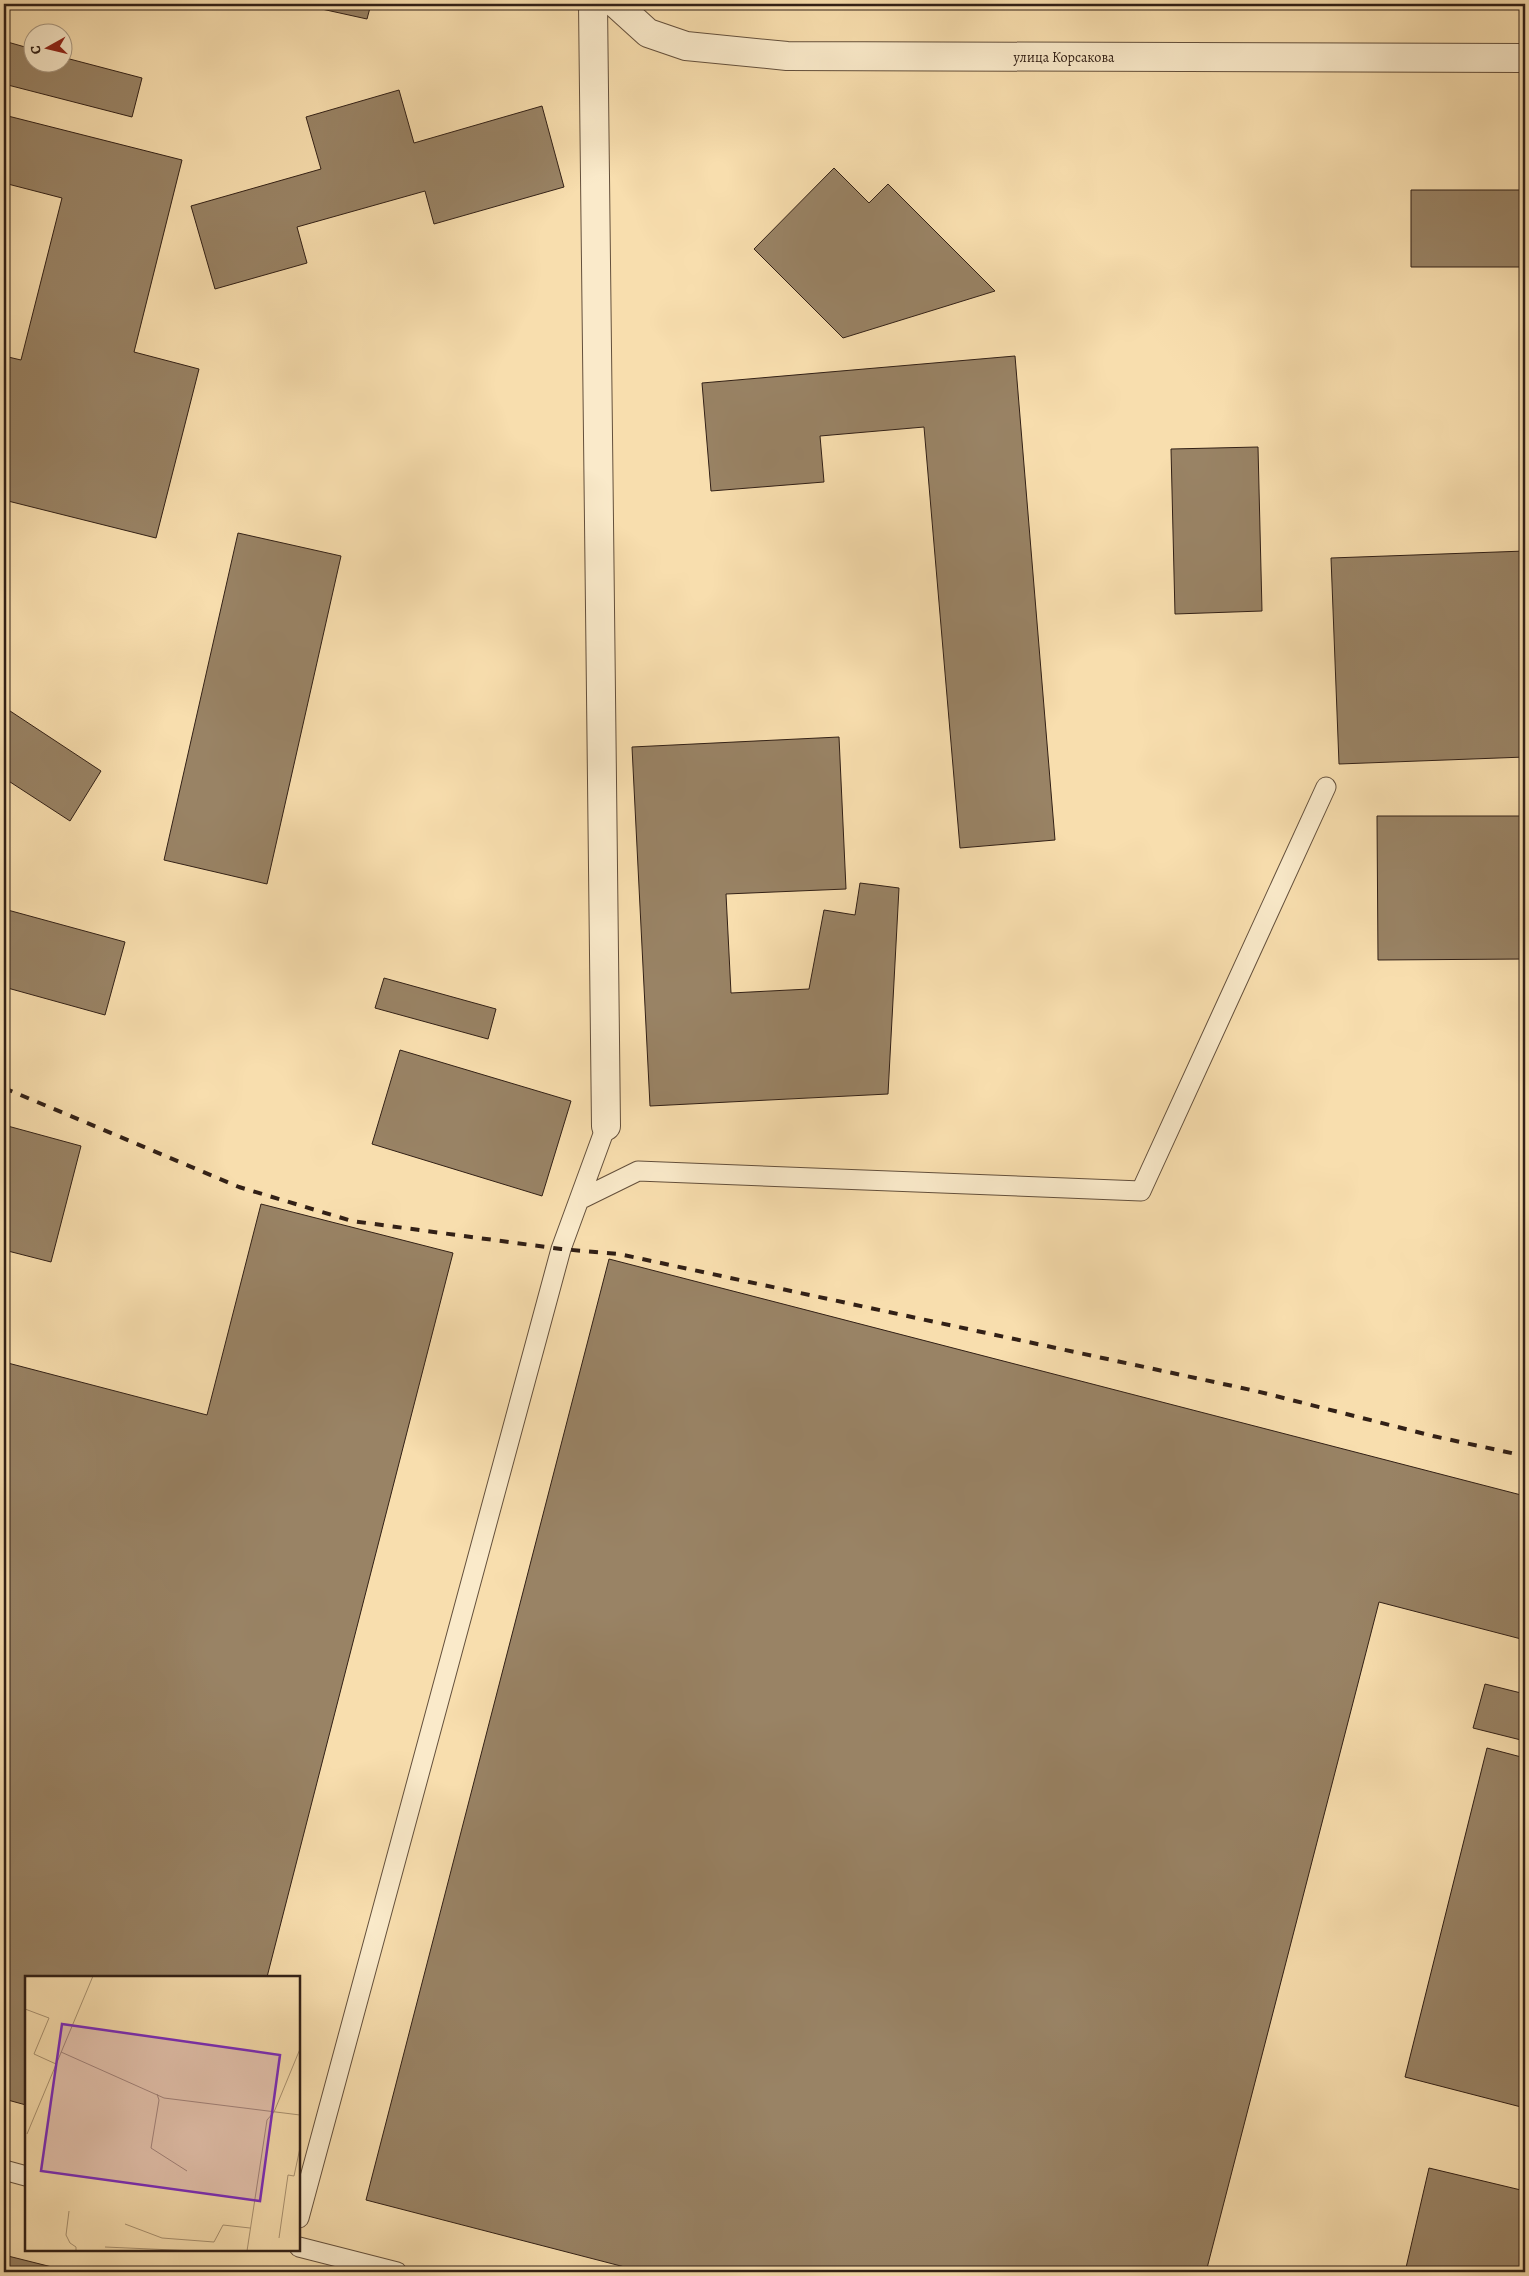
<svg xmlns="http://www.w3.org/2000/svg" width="1529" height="2276" font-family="Alegreya,serif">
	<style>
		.building { fill: #998365; stroke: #322016 }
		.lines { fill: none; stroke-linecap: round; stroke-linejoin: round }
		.lane-casing { stroke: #64503c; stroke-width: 21 }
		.street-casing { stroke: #64503c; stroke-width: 30 }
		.lane { stroke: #faeaca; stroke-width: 19 }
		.street { stroke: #faeaca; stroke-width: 28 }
		.rail { stroke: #322016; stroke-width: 4; stroke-dasharray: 9 9; stroke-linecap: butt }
		.labels { text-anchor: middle; stroke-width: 4; stroke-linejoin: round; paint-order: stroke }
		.street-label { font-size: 14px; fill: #322016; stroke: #faeaca }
		.inset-road { fill: none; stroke: #a99271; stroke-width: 1 }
		.view { fill: #7b2cbf; fill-opacity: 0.15; stroke: #7b2cbf; stroke-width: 2.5 }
		.inset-edge { fill: none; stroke: #322016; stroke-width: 2.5 }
	</style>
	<rect width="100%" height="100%" fill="#f8deae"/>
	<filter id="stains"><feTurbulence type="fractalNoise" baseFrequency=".004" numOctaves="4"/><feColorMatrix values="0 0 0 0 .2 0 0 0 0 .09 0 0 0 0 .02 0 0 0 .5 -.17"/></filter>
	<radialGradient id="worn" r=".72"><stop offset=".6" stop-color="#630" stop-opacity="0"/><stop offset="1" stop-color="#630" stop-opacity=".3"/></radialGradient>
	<path class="building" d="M 299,4 L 371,4 L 367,19 Z
		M 4,41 L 32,49 L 32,62 L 62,62 L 62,57 L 142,78 L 132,117 L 4,84 Z
		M 399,90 L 414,143 L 542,106 L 564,187 L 434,224 L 425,191 L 297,227 L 307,263 L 215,289 L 191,206 L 321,169 L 306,117 Z
		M 4,115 L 182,160 L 134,352 L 199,369 L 156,538 L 4,500 L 4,356 L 21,360 L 62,198 L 4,183 Z
		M 834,168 L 869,203 L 888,184 L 995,291 L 843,338 L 754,249 Z
		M 1411,190 L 1525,190 L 1525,267 L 1411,267 Z
		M 1015,356 L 1055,840 L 960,848 L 924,427 L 820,436 L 824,482 L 711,491 L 702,383 Z
		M 1258,447 L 1262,611 L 1175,614 L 1171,449 Z
		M 238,533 L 341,556 L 267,884 L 164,860 Z
		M 1525,551 L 1525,757 L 1339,764 L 1331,558 Z
		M 4,707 L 101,771 L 70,821 L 4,778 Z
		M 839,737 L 846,889 L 726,894 L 731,993 L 809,989 L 824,910 L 855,915 L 860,883 L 899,888 L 888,1094 L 650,1106 L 632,747 Z
		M 1377,816 L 1525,816 L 1525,959 L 1378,960 Z
		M 4,909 L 125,942 L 105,1015 L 4,987 Z
		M 384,978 L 496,1009 L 488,1039 L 375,1008 Z
		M 400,1050 L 571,1101 L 542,1196 L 372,1144 Z
		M 4,1125 L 81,1146 L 51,1262 L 4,1250 Z
		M 261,1204 L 453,1253 L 267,1977 L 26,1977 L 26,2105 L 4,2099 L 4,1362 L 207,1415 Z
		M 609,1259 L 1525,1496 L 1525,1640 L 1379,1602 L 1206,2272 L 644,2272 L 366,2200 Z
		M 1485,1684 L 1525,1694 L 1525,1741 L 1473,1728 Z
		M 1487,1748 L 1525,1758 L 1525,2108 L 1405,2077 Z
		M 1429,2168 L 1525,2191 L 1525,2272 L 1405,2272 Z
		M 4,2255 L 72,2272 L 4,2272 Z"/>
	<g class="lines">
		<defs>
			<path id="lane" d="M 579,1200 L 638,1171 L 1141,1191 L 1326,787
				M 4,2170 L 26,2176
				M 299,2218 L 561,1249 L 606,1126
				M 299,2247 L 397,2272"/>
			<path id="street" d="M 593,4 L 606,1126
				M 616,4 L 648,33 L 686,46 L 787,56 L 1525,58"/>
		</defs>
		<use href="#lane" class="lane-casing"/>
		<use href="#street" class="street-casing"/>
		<use href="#lane" class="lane"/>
		<use href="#street" class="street"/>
		<path class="rail" d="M 4,1088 L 239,1187 L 352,1221 L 561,1249 L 619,1254 L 1256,1391 L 1433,1436 L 1525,1456"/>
	</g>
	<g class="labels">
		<g class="street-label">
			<text x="1064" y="62">улица Корсакова</text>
		</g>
	</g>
	<g transform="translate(25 1976)">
		<rect width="275" height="275" fill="#f8deae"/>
		<path class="inset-road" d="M 0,33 L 24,42 L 9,78 L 31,88M 36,76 L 139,122 L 275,139M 132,118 L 134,124 L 126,172 L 162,195M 2,158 L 68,0M 44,235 L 41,259 L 45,267 L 51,271 L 51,275M 100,248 L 137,262 L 189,266 L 198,249 L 225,252M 254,262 L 263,199 L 269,200 L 275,172M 80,271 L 171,275M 222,275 L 242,144 L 249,136 L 275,73"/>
		<path class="view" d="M 37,48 L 255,79 L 235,225 L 16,195 Z"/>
		<rect width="275" height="275" class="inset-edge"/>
	</g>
	<rect width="1529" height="2276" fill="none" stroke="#f8deae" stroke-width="20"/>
	<rect x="5" y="5" width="1519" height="2266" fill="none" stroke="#322016" stroke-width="2.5"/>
	<rect x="10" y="10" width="1509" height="2256" fill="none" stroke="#322016"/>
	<g transform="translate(48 48) rotate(262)"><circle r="24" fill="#faeaca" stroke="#aa9982"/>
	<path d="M0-4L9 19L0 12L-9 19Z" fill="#8f2418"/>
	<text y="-8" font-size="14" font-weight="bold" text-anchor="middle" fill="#322016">С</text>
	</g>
	<rect width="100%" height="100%" filter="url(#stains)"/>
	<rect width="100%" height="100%" fill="url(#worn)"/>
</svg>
